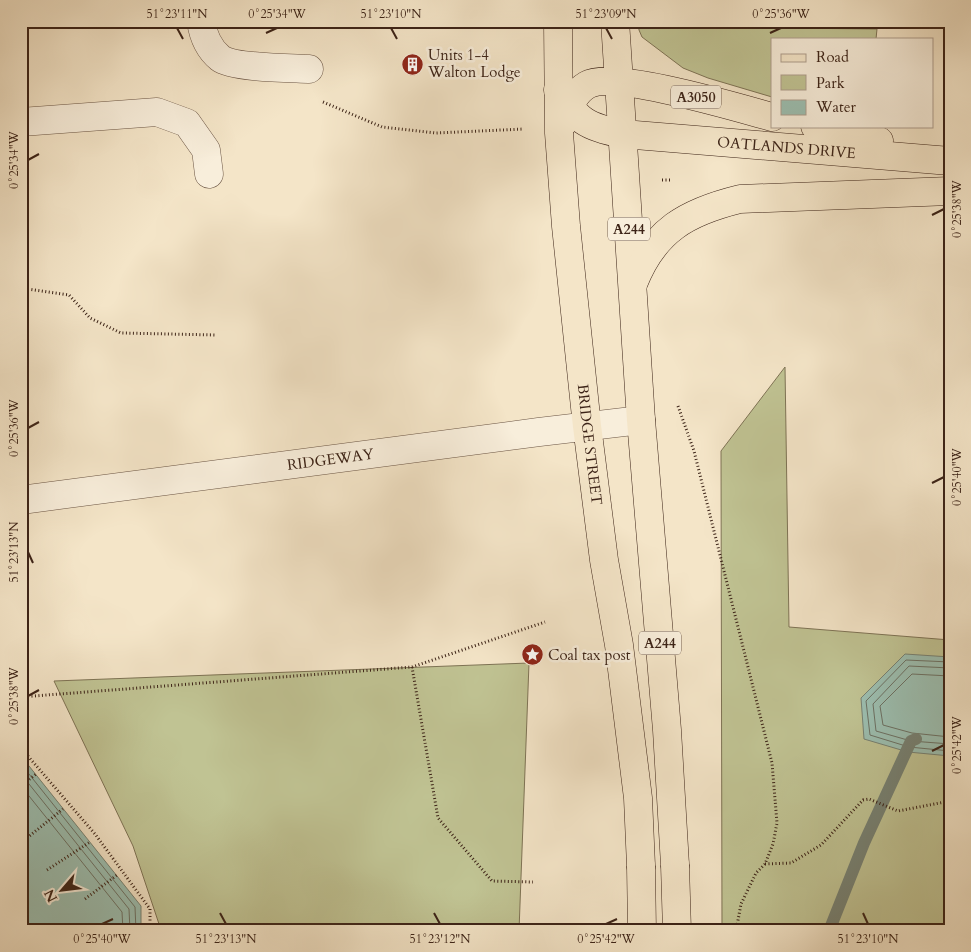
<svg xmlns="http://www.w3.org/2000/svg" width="971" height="952" font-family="Cardo,serif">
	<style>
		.green { fill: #c0c393; stroke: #7e7355 }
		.water { fill: #9cbfb1; stroke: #768173 }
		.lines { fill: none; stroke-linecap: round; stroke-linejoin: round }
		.shore { stroke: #6c7164; stroke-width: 1 }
		.stream { stroke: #768173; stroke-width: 12 }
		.minor-casing { stroke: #6a5443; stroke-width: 29 }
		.major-casing { stroke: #3c2317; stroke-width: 29 }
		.path { stroke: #3c2317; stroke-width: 3; stroke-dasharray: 1 2.5; stroke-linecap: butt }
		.minor { stroke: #f8eedb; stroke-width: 28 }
		.major { stroke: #f4e5c8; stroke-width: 28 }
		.major-bridge-casing { stroke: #3c2317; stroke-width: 29; stroke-linecap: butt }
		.major-bridge { stroke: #f4e5c8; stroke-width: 28 }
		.ticks { fill: none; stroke: #3c2317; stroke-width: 2 }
		.labels { text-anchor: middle; stroke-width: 5; stroke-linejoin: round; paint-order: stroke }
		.shield { fill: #f8eedb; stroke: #746052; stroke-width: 1 }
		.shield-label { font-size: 14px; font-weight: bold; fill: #3c2317 }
		.poi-label { font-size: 15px; fill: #3c2317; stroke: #f8eedb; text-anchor: start }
		.street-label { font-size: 15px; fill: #3c2317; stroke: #f8eedb }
		.neatline { fill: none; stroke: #3c2317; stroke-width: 2 }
		.ticks-label { font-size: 12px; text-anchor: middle; fill: #3c2317 }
	</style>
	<rect width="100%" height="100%" fill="#f4e5c8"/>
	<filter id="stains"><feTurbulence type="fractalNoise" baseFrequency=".004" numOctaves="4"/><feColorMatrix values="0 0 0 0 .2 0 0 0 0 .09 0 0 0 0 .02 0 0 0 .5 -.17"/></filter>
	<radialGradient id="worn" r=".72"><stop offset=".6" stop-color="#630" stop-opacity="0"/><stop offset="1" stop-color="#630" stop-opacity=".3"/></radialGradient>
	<path class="green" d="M 638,21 L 680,21 L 681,27 L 877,29 L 876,39 L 772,39 L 772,97 L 708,78 L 683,68 L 642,37 L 639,30 Z
		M 785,367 L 789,627 L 950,640 L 950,931 L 722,931 L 721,451 Z
		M 529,663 L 519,931 L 159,931 L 159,924 L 133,846 L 54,681 Z"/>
	<path class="water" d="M 905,654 L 950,657 L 950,756 L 908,752 L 864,739 L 861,698 Z
		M 21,756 L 141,906 L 141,931 L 21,931 Z"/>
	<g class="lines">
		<path class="shore" d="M 950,662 L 906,660 L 866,701 L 870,735 L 909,747 L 950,751
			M 950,668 L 909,666 L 873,704 L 876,731 L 911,741 L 950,744
			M 950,676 L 912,674 L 880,706 L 883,725 L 912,733 L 950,737
			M 21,764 L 135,907 L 136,931
			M 21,774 L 129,909 L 130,931
			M 21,786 L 122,912 L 123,931"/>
		<path class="stream" d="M 829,931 L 864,843 L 911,741 L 916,739"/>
		<defs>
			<g id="minor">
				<path d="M 201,21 C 203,35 209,49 220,58 C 233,68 291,68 309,69"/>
				<path d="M 21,122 L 157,112 L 187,123 L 206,150 L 209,174"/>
				<path id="s1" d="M 21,500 L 539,432 L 641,420"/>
			</g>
			<g id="major">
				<path id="s2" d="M 558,21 L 559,133 L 566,226 L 587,426 L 604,560 L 619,645 L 638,798 L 641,866"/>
				<path d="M 615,21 L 641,420 L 667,730 L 675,865"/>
				<path id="s3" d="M 558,90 C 578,121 586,127 623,134 L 950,161"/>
				<path d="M 563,123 C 568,110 573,93 587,85 C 613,70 739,108 772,117"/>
				<path d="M 815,126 L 879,141"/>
				<path d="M 633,284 C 654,230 687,212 740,199 L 950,191"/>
			</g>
		</defs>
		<use href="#minor" class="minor-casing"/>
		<use href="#major" class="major-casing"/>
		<path class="path" d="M 323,102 L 382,127 L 436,133 L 524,129
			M 662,180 L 672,180
			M 21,288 L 69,295 L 90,318 L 121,333 L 216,335
			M 678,406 L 694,451 L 772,763 L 777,823 L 773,844 L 765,864 L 756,873 L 741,904 L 736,931
			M 412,667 L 438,818 L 492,881 L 533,882
			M 21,697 L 412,667 L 545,622
			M 21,748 L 95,834 L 150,909 L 150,931
			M 21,786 L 36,774
			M 27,838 L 63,809
			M 765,864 L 791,863 L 821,845 L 863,800 L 869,799 L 898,811 L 950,801
			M 47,870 L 90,842
			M 85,899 L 117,875
			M 117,931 L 141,929"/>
		<use href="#minor" class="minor"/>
		<use href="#major" class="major"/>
		<defs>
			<path id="major-bridge" d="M 675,865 L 677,931
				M 641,866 L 642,931"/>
		</defs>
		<use href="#major-bridge" class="major-bridge-casing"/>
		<use href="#major-bridge" class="major-bridge"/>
	</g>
	<path class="ticks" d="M 177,28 L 183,39M 391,28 L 397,39M 606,28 L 612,39M 266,33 L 277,28M 770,33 L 781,28M 28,160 L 39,154M 932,215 L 944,209M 28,428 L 39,422M 932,483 L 944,477M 28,552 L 33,563M 28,696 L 39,690M 932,751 L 944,745M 220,913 L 226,924M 434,913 L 440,924M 863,913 L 868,924M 102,924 L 113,919M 606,924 L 617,919"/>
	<defs>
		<symbol id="building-disc" viewBox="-11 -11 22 22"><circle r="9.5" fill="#8f2418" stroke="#f8eedb"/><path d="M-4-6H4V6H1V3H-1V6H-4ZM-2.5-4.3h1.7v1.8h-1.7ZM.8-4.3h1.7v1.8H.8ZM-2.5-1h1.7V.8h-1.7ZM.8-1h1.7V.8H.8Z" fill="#fff"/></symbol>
		<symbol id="sight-disc" viewBox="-11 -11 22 22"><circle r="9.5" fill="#8f2418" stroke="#f8eedb"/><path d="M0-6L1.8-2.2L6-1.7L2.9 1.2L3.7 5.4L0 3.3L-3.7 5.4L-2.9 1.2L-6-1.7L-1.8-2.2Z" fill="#fff"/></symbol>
	</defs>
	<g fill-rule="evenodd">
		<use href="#building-disc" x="400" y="52" width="25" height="25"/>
		<use href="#sight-disc" x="520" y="642" width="25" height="25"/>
	</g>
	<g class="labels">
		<g class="shield">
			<rect x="671" y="85.5" width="50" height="23" rx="4"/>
			<rect x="608" y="217.5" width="42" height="23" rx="4"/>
			<rect x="639" y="631.5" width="42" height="23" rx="4"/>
		</g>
		<g class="shield-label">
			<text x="696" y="102">A3050</text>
			<text x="629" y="234">A244</text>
			<text x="660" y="648">A244</text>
		</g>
		<g class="poi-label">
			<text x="428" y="60">Units 1-4<tspan x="428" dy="17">Walton Lodge</tspan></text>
			<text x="548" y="660">Coal tax post</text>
		</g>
		<g class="street-label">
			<text dy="5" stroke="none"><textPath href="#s3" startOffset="246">OATLANDS DRIVE</textPath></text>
			<text dy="5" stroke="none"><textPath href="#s2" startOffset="425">BRIDGE STREET</textPath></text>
			<text dy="5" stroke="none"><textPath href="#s1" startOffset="312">RIDGEWAY</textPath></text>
		</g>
	</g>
	<rect width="971" height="952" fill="none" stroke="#f4e5c8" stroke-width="55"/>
	<rect x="771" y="38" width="162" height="90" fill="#f8eedb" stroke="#ad9d8d"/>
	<rect x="781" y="54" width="25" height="8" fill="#f4e5c8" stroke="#ad9d8d"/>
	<text x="816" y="62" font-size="15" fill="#3c2317">Road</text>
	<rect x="781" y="75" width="25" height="15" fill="#c0c393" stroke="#ad9d8d"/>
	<text x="816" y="88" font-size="15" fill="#3c2317">Park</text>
	<rect x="781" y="100" width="25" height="15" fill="#9cbfb1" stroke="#ad9d8d"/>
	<text x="816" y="112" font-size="15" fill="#3c2317">Water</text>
	<g transform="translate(62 890) rotate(242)" stroke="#f8eedb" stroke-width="4" paint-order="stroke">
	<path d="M0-4L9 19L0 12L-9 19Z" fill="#3c2317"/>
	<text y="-8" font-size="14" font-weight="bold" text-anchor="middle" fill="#3c2317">N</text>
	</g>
	<rect x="28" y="28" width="916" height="896" class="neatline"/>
	<g class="ticks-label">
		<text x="177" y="18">51°23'11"N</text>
		<text x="277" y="18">0°25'34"W</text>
		<text x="391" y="18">51°23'10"N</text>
		<text x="606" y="18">51°23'09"N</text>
		<text x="781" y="18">0°25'36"W</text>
		<text transform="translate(14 160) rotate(-90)" y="4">0°25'34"W</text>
		<text transform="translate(957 209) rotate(-90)" y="4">0°25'38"W</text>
		<text transform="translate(14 428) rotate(-90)" y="4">0°25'36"W</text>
		<text transform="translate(957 477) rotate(-90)" y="4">0°25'40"W</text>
		<text transform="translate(14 552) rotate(-90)" y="4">51°23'13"N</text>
		<text transform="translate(14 696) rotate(-90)" y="4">0°25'38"W</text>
		<text transform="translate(957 745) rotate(-90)" y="4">0°25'42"W</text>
		<text x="102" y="943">0°25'40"W</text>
		<text x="226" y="943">51°23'13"N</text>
		<text x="440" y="943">51°23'12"N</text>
		<text x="606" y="943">0°25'42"W</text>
		<text x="868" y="943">51°23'10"N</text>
	</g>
	<rect width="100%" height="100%" filter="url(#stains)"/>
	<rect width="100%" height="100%" fill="url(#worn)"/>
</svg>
